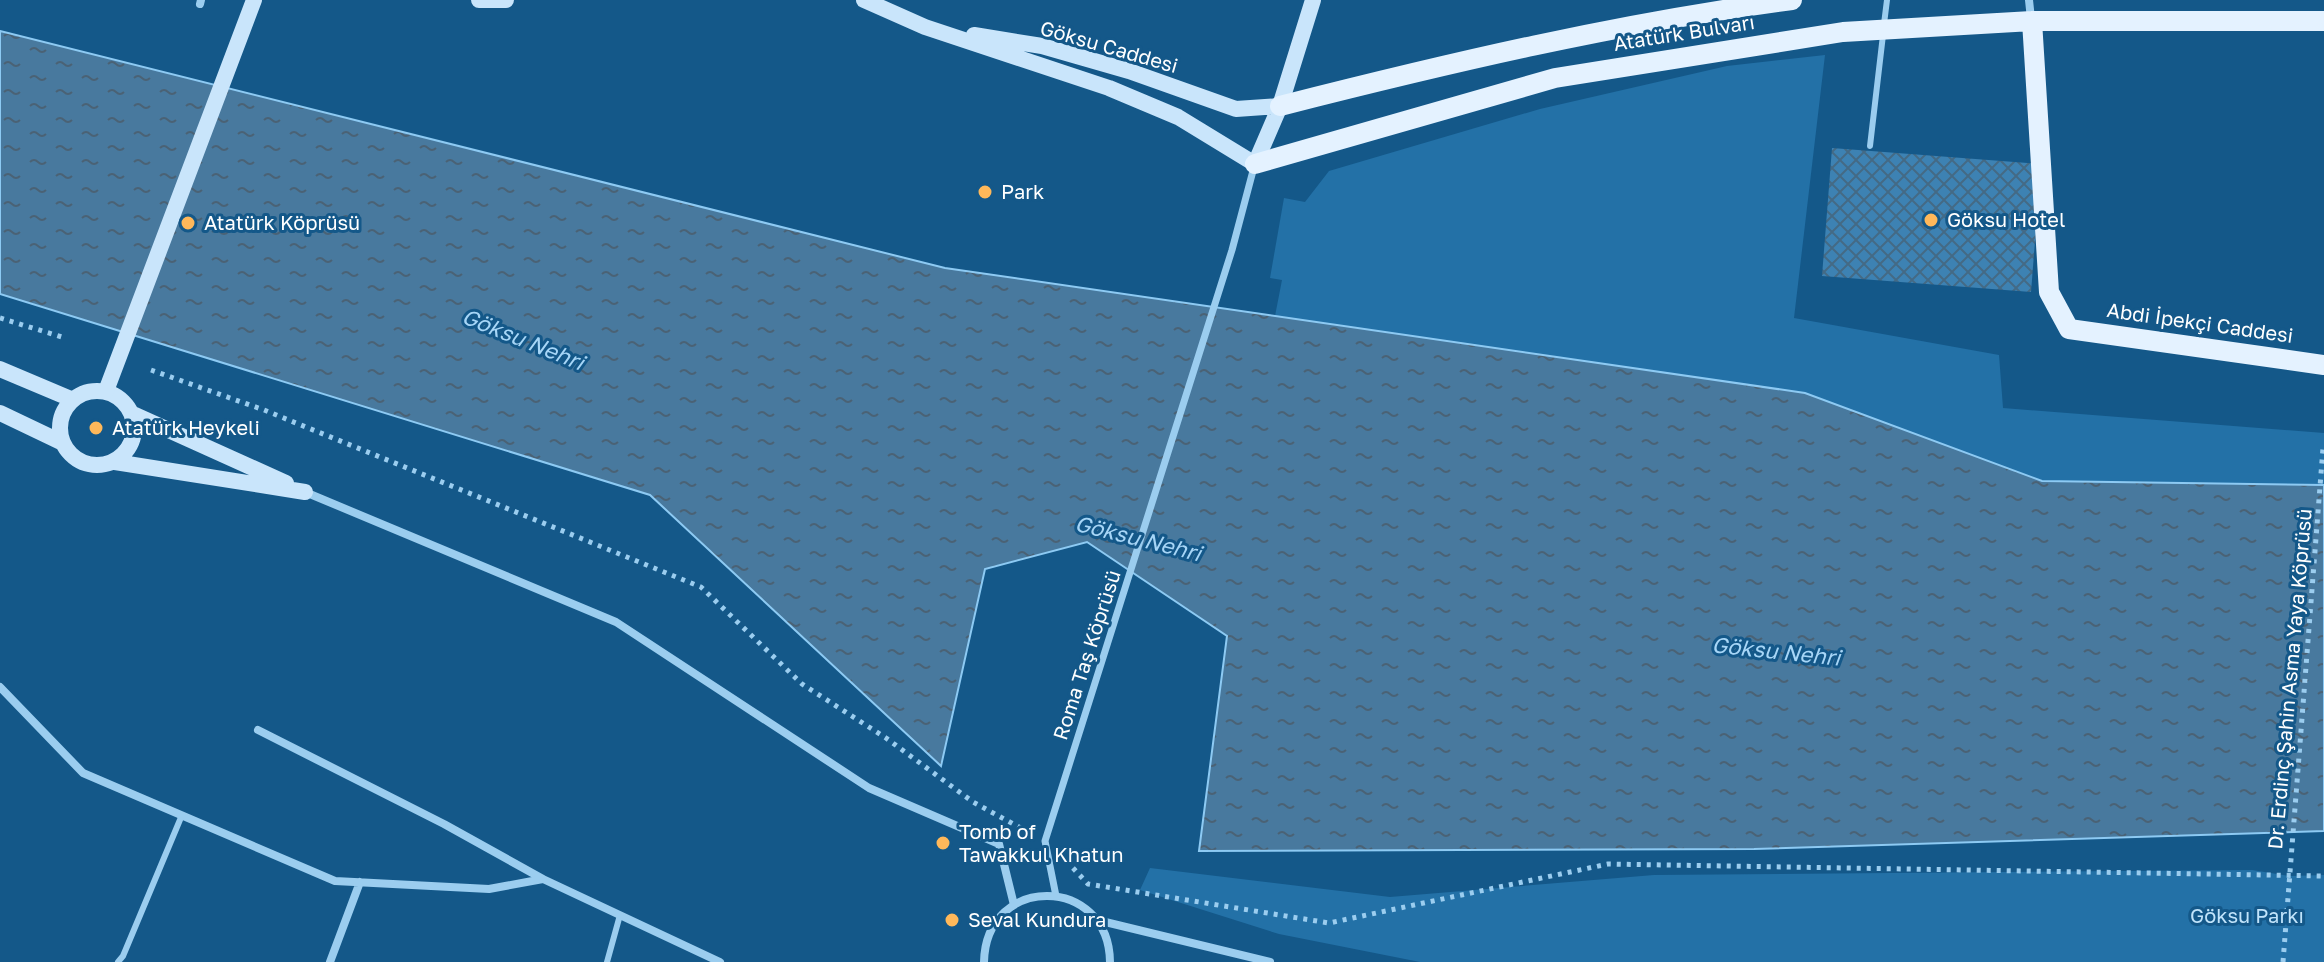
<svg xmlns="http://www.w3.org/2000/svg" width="2324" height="962" font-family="'Golos Text',sans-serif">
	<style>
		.park { fill: #2371a7 }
		.water { fill: url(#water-ripples); stroke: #8dcaf3; stroke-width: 2 }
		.building { fill: url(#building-cross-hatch) }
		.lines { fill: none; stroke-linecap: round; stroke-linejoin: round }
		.path { stroke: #9bcdef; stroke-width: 5; stroke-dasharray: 4 6; stroke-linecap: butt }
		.service { stroke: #9bcdef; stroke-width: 6 }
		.pedestrian { stroke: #9bcdef; stroke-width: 7 }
		.minor { stroke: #9bcdef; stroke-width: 8 }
		.secondary { stroke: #c9e5fb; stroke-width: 16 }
		.primary { stroke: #e4f2ff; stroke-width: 20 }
		.secondary-bridge { stroke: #c9e5fb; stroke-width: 16 }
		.poi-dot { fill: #ffb85a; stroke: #145889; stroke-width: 3 }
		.labels { text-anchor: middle; stroke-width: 6; stroke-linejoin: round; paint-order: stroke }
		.street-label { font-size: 20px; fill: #fff; stroke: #145889 }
		.poi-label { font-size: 20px; fill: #fff; stroke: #145889; text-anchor: start }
		.park-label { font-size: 20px; fill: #c1e4fb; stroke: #145889 }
		.water-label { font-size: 22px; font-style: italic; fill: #a7d6f7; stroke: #145889 }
	</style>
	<defs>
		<pattern id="water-ripples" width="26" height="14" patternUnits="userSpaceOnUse" patternTransform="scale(2)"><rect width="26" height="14" fill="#48799e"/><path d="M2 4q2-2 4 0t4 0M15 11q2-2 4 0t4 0" fill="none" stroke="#4a6275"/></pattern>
		<pattern id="building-cross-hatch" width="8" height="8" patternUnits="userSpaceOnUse" patternTransform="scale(2)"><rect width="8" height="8" fill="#3d82b3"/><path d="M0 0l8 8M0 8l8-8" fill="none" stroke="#446a85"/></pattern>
	</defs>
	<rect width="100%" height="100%" fill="#145889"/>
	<path class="park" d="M 1825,55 L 1794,318 L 1999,355 L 2003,408 L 2324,433 L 2324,485 L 2042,481 L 1805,393 L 1275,316 L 1282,280 L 1270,278 L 1284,198 L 1305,202 L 1329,171 L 1540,109 L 1727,66 Z
		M 1150,868 L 1390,897 L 1654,875 L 2252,870 L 2290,876 L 2324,875 L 2324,962 L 1420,962 L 1279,934 L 1140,890 Z"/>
	<path class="water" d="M 0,31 L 945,268 L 1805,393 L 2042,481 L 2324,485 L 2324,831 L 1754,849 L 1199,851 L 1227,636 L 1087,542 L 985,569 L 941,766 L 650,495 L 0,294 Z"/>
	<path class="building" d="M 1832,148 L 2041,164 L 2031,292 L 1822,276 Z"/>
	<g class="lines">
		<path class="path" d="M 0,318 L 62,337
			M 151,370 L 264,410 L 701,587 L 802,684 L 886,738 L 973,802 L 1028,832
			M 1073,868 L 1088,884 L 1329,923 L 1608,864 L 2324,876
			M 2283,962 L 2323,448"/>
		<path class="service" d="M 1884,24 L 1887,0
			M 1870,146 L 1883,35
			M 118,962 L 123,956 L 182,815
			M 607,962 L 620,915"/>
		<path class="pedestrian" d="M 1056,896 L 1045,841 L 1232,250 L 1254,167"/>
		<path class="minor" d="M 2029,0 L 2031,19
			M 200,4 L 201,0
			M 305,492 L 616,622 L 869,788 L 999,844 L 1014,905
			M 0,687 L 83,773 L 335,881 L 489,889 L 543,879 L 720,962
			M 258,730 L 444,824 L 543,879
			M 1097,920 L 1270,962
			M 330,962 L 360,882
			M 984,962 C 986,873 1109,875 1110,962"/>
		<path class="secondary" d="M 479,0 L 506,0
			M 864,0 L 925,27 L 1109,88 L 1178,117 L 1255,164 L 1280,106 L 1313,0
			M 974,35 L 1042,46 L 1129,71 L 1236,109 L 1280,106
			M 0,369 L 71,399
			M60 428a37 37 0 1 1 74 0a37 37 0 1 1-74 0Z
			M 0,413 L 63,443
			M 133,414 L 286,483
			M 115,462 L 305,492"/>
		<path class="primary" d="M 2032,21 L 2049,292 L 2069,329 L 2324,365
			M 1280,106 C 1449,63 1619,23 1792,0
			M 1255,164 L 1555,78 L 1843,32 L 2032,21 L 2324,21"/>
		<path class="secondary-bridge" d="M 106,391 L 254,0"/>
	</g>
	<g class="poi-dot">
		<circle cx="985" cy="192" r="8"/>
		<circle cx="1931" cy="220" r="8"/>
		<circle cx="188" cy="223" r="8"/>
		<circle cx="96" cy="428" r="8"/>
		<circle cx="943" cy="843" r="8"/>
		<circle cx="952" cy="920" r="8"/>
	</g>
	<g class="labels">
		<g class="street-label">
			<text transform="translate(1684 33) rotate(-9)" y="7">Atatürk Bulvarı</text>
			<text transform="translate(1109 47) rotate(16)" y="7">Göksu Caddesi</text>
			<text transform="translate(2200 323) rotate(8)" y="7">Abdi İpekçi Caddesi</text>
			<text transform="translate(1087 655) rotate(-72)" y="7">Roma Taş Köprüsü</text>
			<text transform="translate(2290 679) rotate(-85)" y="7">Dr. Erdinç Şahin Asma Yaya Köprüsü</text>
		</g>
		<g class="poi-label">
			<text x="1001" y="199">Park</text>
			<text x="1947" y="227">Göksu Hotel</text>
			<text x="204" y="230">Atatürk Köprüsü</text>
			<text x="112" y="435">Atatürk Heykeli</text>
			<text x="959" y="839">Tomb of<tspan x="959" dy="23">Tawakkul Khatun</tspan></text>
			<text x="968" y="927">Seval Kundura</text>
		</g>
		<g class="park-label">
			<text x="2247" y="923">Göksu Parkı</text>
		</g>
		<g class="water-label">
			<text transform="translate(523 339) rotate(22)" y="8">Göksu Nehri</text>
			<text transform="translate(1138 538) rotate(14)" y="8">Göksu Nehri</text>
			<text transform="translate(1776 651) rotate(6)" y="8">Göksu Nehri</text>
		</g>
	</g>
</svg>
